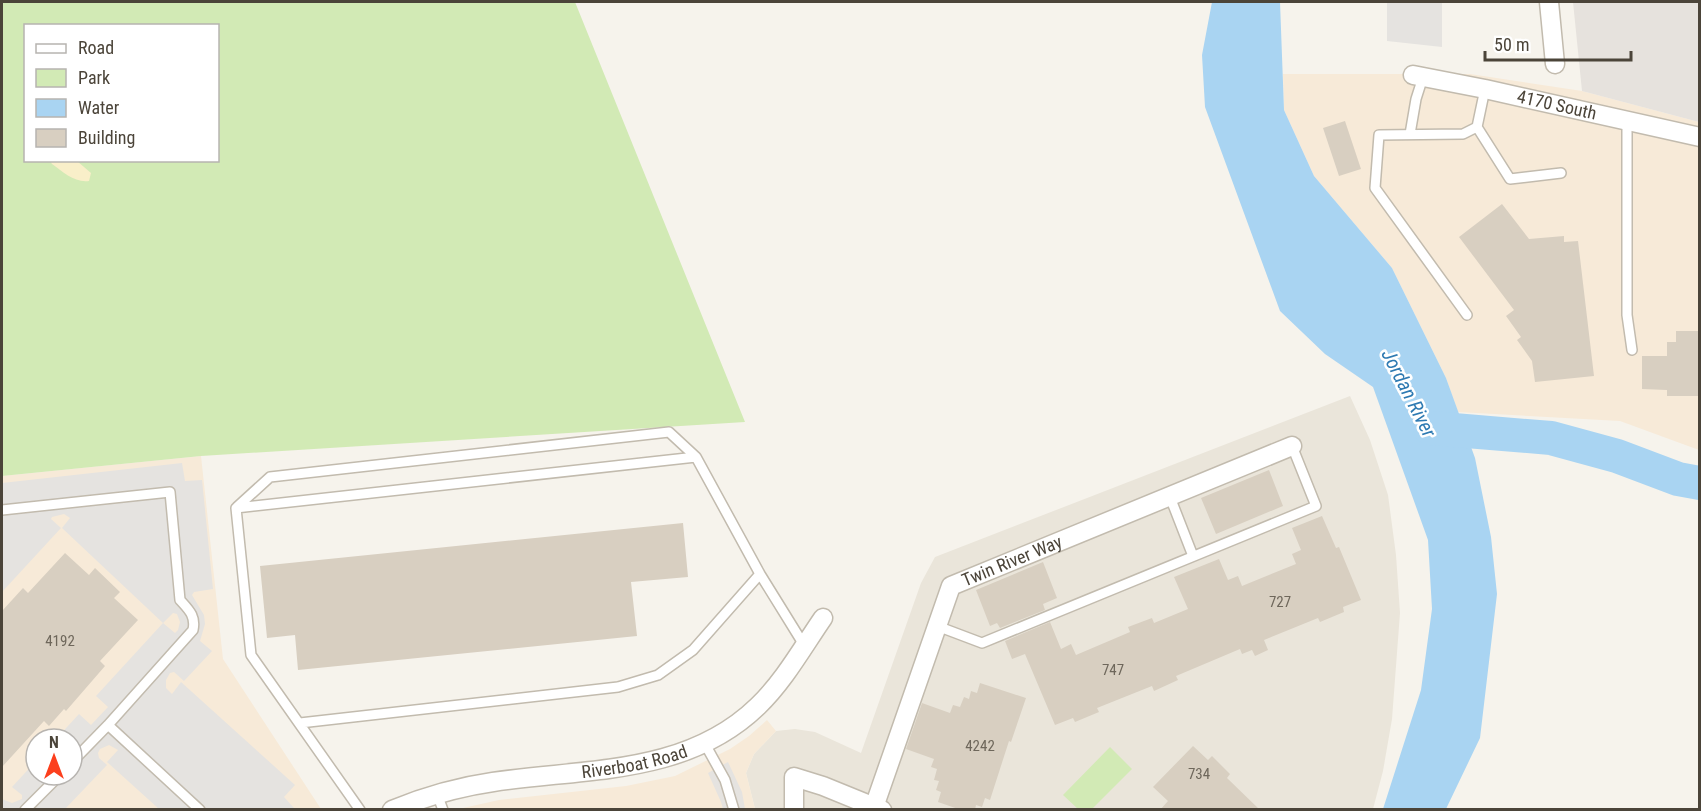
<svg xmlns="http://www.w3.org/2000/svg" width="1701" height="811" font-family="'Roboto Condensed',sans-serif">
	<style>
		.residential { fill: #eae5da }
		.commercial { fill: #f7ead8; fill-rule: evenodd }
		.industrial { fill: #e6e2dd }
		.green { fill: #d2eab5; fill-rule: evenodd }
		.sand { fill: #f9efc9 }
		.parking { fill: #e5e3e0 }
		.water { fill: #a9d4f2 }
		.lines { fill: none; stroke-linecap: round; stroke-linejoin: round }
		.river { stroke: #a9d4f2; stroke-width: 34 }
		.building { fill: #d8cfc1 }
		.lane-casing { stroke: #c2bbae; stroke-width: 12 }
		.street-casing { stroke: #c2bbae; stroke-width: 21 }
		.lane { stroke: #fff; stroke-width: 9 }
		.street { stroke: #fff; stroke-width: 18 }
		.labels { text-anchor: middle; stroke-width: 5; stroke-linejoin: round; paint-order: stroke }
		.number-label { font-size: 15px; fill: #6e675b }
		.street-label { font-size: 18px; fill: #4b4439; stroke: #fff }
		.water-label { font-size: 20px; font-style: italic; fill: #2e7ab2; stroke: #fff }
	</style>
	<rect width="100%" height="100%" fill="#f6f3ec"/>
	<path class="residential" d="M 1350,396 L 1370,440 L 1388,495 L 1396,555 L 1400,613 L 1392,719 L 1383,771 L 1373,809 L 755,809 L 746,773 L 754,754 L 776,731 L 795,729 L 815,732 L 861,753 L 921,583 L 935,557 Z"/>
	<path class="commercial" d="M 1283,74 L 1470,74 L 1582,91 L 1699,122 L 1699,450 L 1620,421 L 1458,412 L 1446,378 L 1392,268 L 1314,176 L 1284,110 Z
		M 201,456 L 223,659 L 321,809 L 2,810 L 2,476 ZM 36,739 L 72,739 L 72,775 L 36,775 Z
		M 767,720 L 776,731 L 754,754 L 746,773 L 755,809 L 454,810 L 499,800 L 626,786 L 675,776 L 730,749 L 749,736 Z"/>
	<path class="industrial" d="M 1573,2 L 1699,2 L 1699,122 L 1582,91 Z"/>
	<path class="green" d="M 2,2 L 575,2 L 745,422 L 201,456 L 2,476 ZM 26,26 L 218,26 L 218,160 L 26,160 Z
		M 1110,747 L 1132,769 L 1092,809 L 1078,809 L 1063,795 Z"/>
	<path class="sand" d="M 50,161 L 77,161 L 91,173 L 89,181 C 75,183 63,172 52,164 Z"/>
	<path class="parking" d="M 1387,2 L 1442,2 L 1442,47 L 1387,41 Z
		M 182,463 L 185,481 L 202,480 L 213,589 L 194,592 L 192,595 L 204,615 L 205,624 L 200,641 L 212,651 L 184,681 L 174,672 L 170,673 L 166,680 L 166,688 L 172,694 L 181,682 L 295,785 L 284,797 L 294,808 L 293,810 L 159,809 L 107,762 L 118,750 L 109,745 L 100,749 L 98,753 L 99,758 L 107,765 L 65,809 L 2,809 L 2,799 L 12,803 L 22,799 L 22,795 L 12,787 L 36,761 L 36,775 L 72,775 L 72,739 L 56,739 L 79,714 L 91,725 L 108,707 L 96,696 L 163,623 L 175,633 L 178,630 L 180,622 L 177,614 L 173,613 L 163,623 L 62,528 L 70,518 L 64,514 L 52,517 L 51,519 L 61,528 L 2,592 L 2,483 Z
		M 728,762 L 742,792 L 745,809 L 723,809 L 721,802 L 708,773 Z"/>
	<path class="water" d="M 1212,2 L 1280,2 L 1284,110 L 1314,176 L 1392,268 L 1446,378 L 1475,458 L 1491,537 L 1497,594 L 1480,738 L 1446,809 L 1383,809 L 1421,690 L 1432,609 L 1428,540 L 1373,387 L 1325,354 L 1280,311 L 1205,107 L 1202,55 Z"/>
	<g class="lines">
		<path class="river" d="M 1430,428 L 1551,438 L 1617,456 L 1678,479 L 1700,483"/>
	</g>
	<path class="building" d="M 1345,121 L 1361,169 L 1339,176 L 1323,128 Z
		M 1502,204 L 1529,239 L 1564,236 L 1564,242 L 1578,241 L 1594,376 L 1535,382 L 1532,361 L 1517,340 L 1521,337 L 1506,316 L 1514,310 L 1459,237 Z
		M 1676,331 L 1699,331 L 1700,333 L 1700,396 L 1667,396 L 1667,390 L 1642,389 L 1642,356 L 1667,356 L 1667,342 L 1676,342 Z
		M 1269,470 L 1283,506 L 1216,534 L 1201,498 Z
		M 1322,516 L 1336,548 L 1339,547 L 1361,600 L 1343,607 L 1344,612 L 1320,622 L 1318,618 L 1264,640 L 1268,650 L 1255,656 L 1252,650 L 1242,654 L 1240,649 L 1176,676 L 1178,680 L 1154,691 L 1152,686 L 1097,708 L 1099,712 L 1075,722 L 1073,718 L 1055,725 L 1025,654 L 1012,659 L 1005,641 L 1050,622 L 1061,649 L 1071,644 L 1076,655 L 1130,632 L 1128,627 L 1152,618 L 1154,623 L 1188,609 L 1174,577 L 1219,559 L 1228,580 L 1238,576 L 1242,586 L 1296,564 L 1292,554 L 1301,550 L 1292,528 Z
		M 683,523 L 688,577 L 631,582 L 637,636 L 298,670 L 295,635 L 267,638 L 260,566 Z
		M 65,553 L 89,575 L 95,568 L 120,592 L 114,598 L 138,620 L 100,661 L 105,666 L 66,711 L 64,709 L 49,726 L 44,721 L 2,767 L 2,611 L 23,588 L 28,593 Z
		M 1043,562 L 1057,598 L 1043,604 L 1045,610 L 1000,628 L 997,623 L 990,626 L 976,590 Z
		M 980,683 L 1026,698 L 1011,742 L 1009,741 L 990,800 L 985,798 L 982,807 L 976,805 L 975,810 L 961,810 L 938,802 L 941,792 L 936,790 L 939,781 L 934,780 L 937,769 L 931,767 L 934,759 L 906,749 L 922,703 L 950,713 L 953,705 L 960,707 L 964,697 L 969,699 L 971,691 L 977,693 Z
		M 1193,746 L 1208,760 L 1212,756 L 1230,774 L 1227,778 L 1260,810 L 1160,810 L 1168,801 L 1153,787 Z"/>
	<g class="lines">
		<defs>
			<path id="lane" d="M 1485,89 L 1477,127 L 1510,179 L 1561,173
				M 1627,120 L 1627,315 L 1632,350
				M 1410,134 L 1416,99 L 1423,77
				M 1467,315 L 1375,188 L 1379,135 L 1463,134 L 1477,127
				M 1170,497 L 1193,556
				M 237,507 L 270,477 L 669,432 L 696,457
				M 2,510 L 170,492 L 180,600 C 189,610 196,616 193,630 L 108,725
				M 937,626 L 982,643 L 1316,506 L 1292,446
				M 300,723 L 618,687 L 658,675 L 693,650 L 760,574
				M 705,744 L 725,780 L 734,810
				M 72,762 L 108,725 L 200,810
				M 437,794 L 443,810
				M 25,810 L 60,775
				M 360,810 L 251,655 L 236,508 L 696,457 L 760,574 L 804,645"/>
			<g id="street">
				<path d="M 1549,2 L 1555,64"/>
				<path id="s1" d="M 1413,75 L 1485,89 L 1700,137"/>
				<path id="s2" d="M 392,810 C 424,797 458,787 493,782 C 585,768 686,776 758,706 C 784,681 803,647 823,618"/>
				<path d="M 794,810 L 794,777 L 823,786 L 882,810"/>
				<path id="s3" d="M 873,810 L 951,586 L 1292,446"/>
			</g>
		</defs>
		<use href="#lane" class="lane-casing"/>
		<use href="#street" class="street-casing"/>
		<use href="#lane" class="lane"/>
		<use href="#street" class="street"/>
	</g>
	<g class="labels">
		<g class="number-label">
			<text x="1280" y="607">727</text>
			<text x="60" y="646">4192</text>
			<text x="1113" y="675">747</text>
			<text x="980" y="751">4242</text>
			<text x="1199" y="779">734</text>
		</g>
		<g class="street-label">
			<text dy="6" stroke="none"><textPath href="#s1" startOffset="147">4170 South</textPath></text>
			<text dy="6" stroke="none"><textPath href="#s3" startOffset="303">Twin River Way</textPath></text>
			<text dy="6" stroke="none"><textPath href="#s2" startOffset="248">Riverboat Road</textPath></text>
		</g>
		<g class="water-label">
			<text transform="translate(1409 393) rotate(63)" y="7">Jordan River</text>
		</g>
	</g>
	<rect width="1701" height="811" fill="none" stroke="#4b4439" stroke-width="6"/>
	<rect x="24" y="24" width="195" height="138" fill="#ffffff" stroke="#b7b4b0" stroke-width="1.5"/>
	<rect x="36" y="44" width="30" height="9" fill="#ffffff" stroke="#b7b4b0" stroke-width="1.5"/>
	<text x="78" y="54" font-size="18" fill="#4b4439">Road</text>
	<rect x="36" y="69" width="30" height="18" fill="#d2eab5" stroke="#b7b4b0" stroke-width="1.5"/>
	<text x="78" y="84" font-size="18" fill="#4b4439">Park</text>
	<rect x="36" y="99" width="30" height="18" fill="#a9d4f2" stroke="#b7b4b0" stroke-width="1.5"/>
	<text x="78" y="114" font-size="18" fill="#4b4439">Water</text>
	<rect x="36" y="129" width="30" height="18" fill="#d8cfc1" stroke="#b7b4b0" stroke-width="1.5"/>
	<text x="78" y="144" font-size="18" fill="#4b4439">Building</text>
	<g transform="translate(54 757)"><circle r="28" fill="#ffffff" stroke="#b7b4b0" stroke-width="1.5"/>
	<path d="M0-4.5L10 22L0 15L-10 22Z" fill="#fc3f1d"/>
	<text y="-9" font-size="16" font-weight="bold" text-anchor="middle" fill="#4b4439">N</text>
	</g>
	<path d="M1485 51v9h146v-9" fill="none" stroke="#4b4439" stroke-width="3"/>
	<text x="1494" y="51" font-size="18" fill="#4b4439" stroke="#ffffff" stroke-width="4.5" paint-order="stroke">50 m</text>
</svg>
